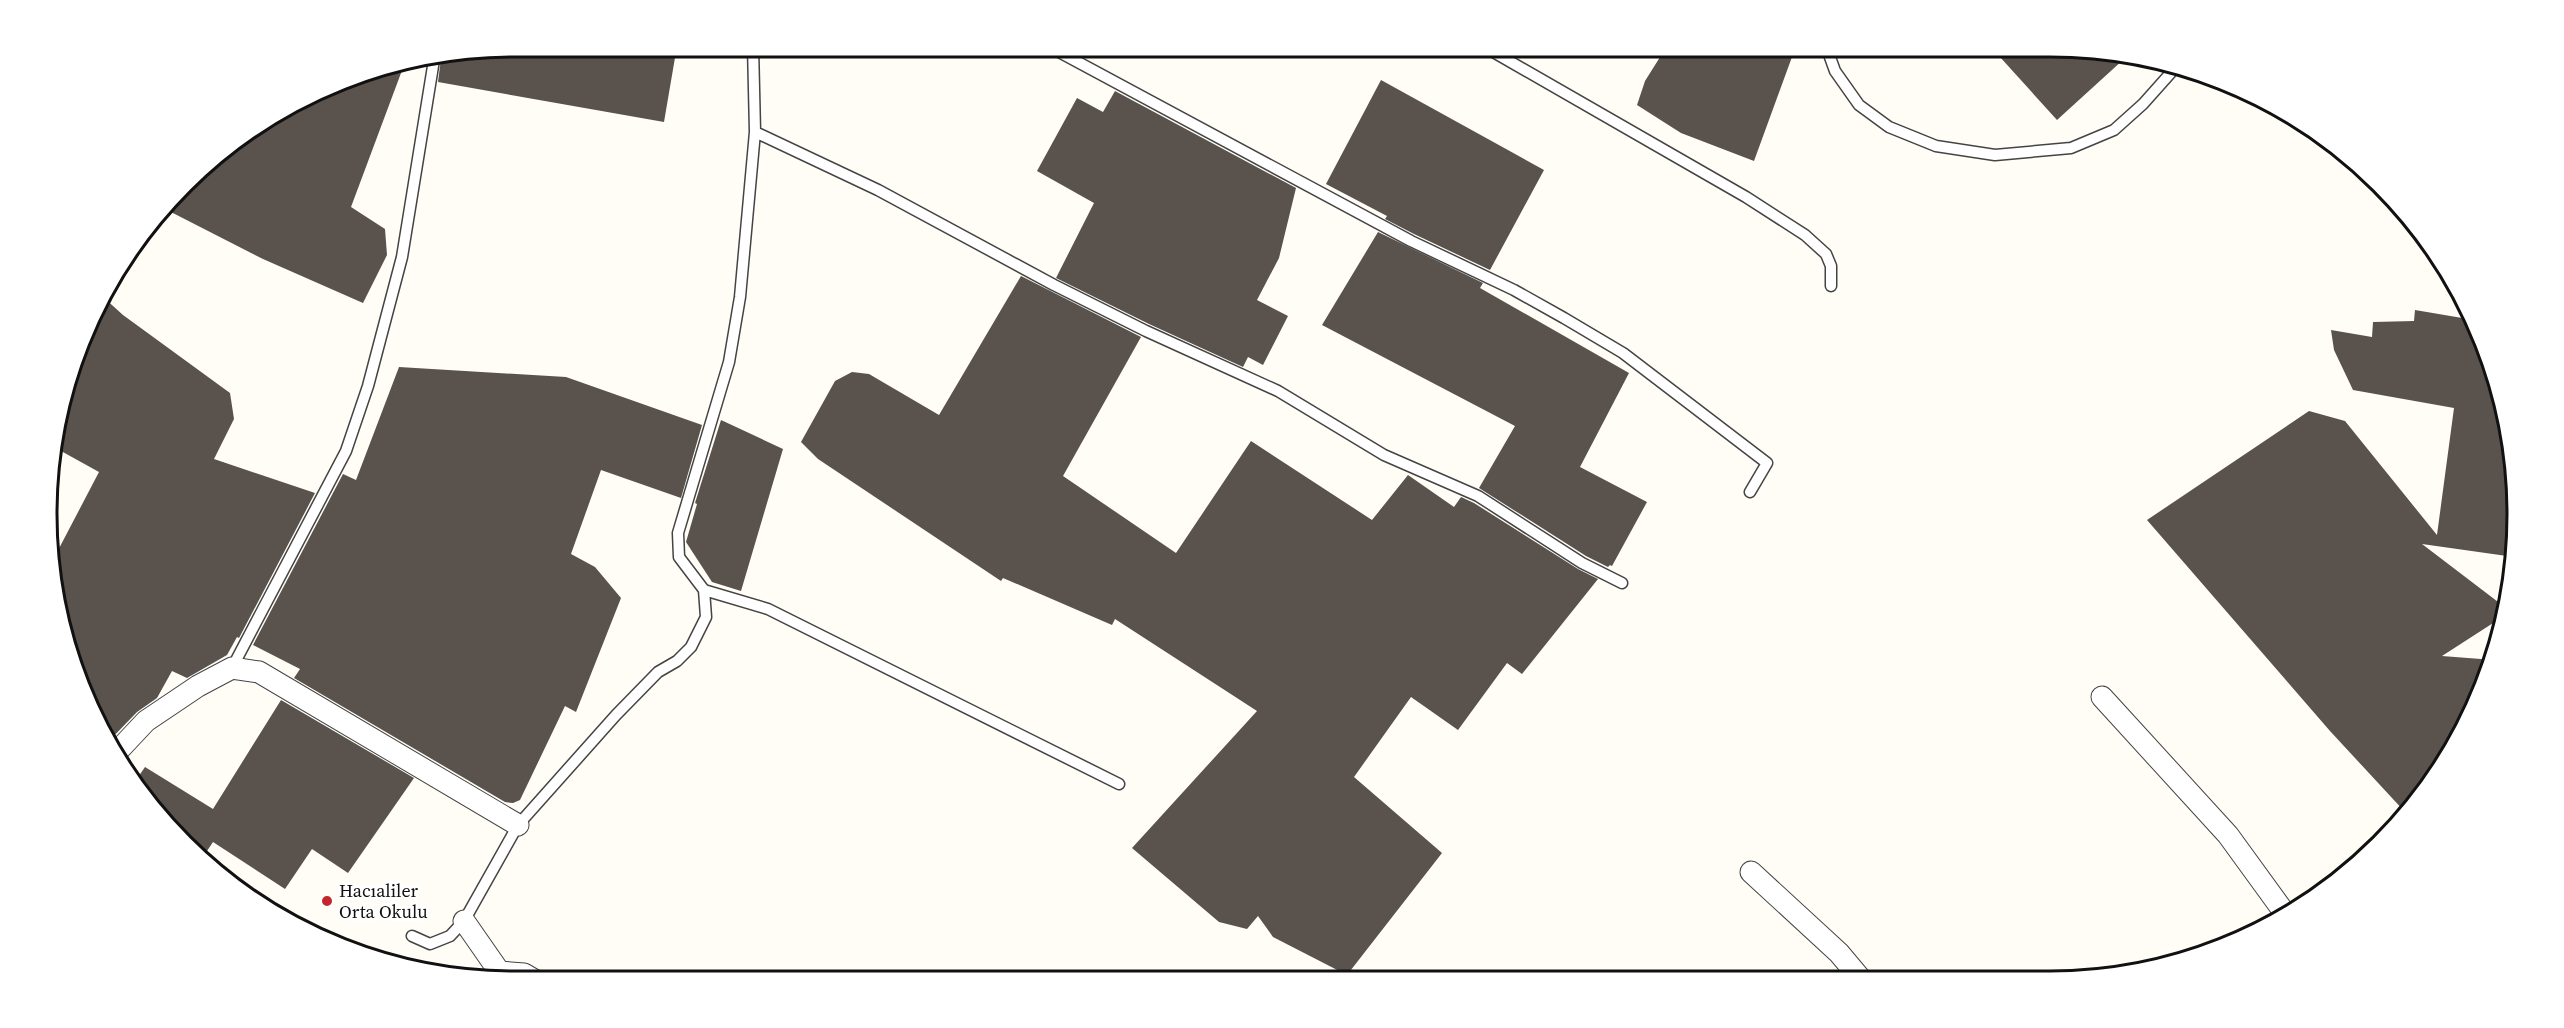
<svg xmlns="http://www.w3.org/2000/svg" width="2564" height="1028" font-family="'Source Serif 4',serif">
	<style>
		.building { fill: #5a524d }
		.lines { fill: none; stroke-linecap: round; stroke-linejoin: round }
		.lane-casing { stroke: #444; stroke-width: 13 }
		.street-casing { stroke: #444; stroke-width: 23 }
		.lane { stroke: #fff; stroke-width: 10 }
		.street { stroke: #fff; stroke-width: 21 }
		.poi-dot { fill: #c4262e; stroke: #fff; stroke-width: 2 }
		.labels { text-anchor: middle; stroke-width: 6; stroke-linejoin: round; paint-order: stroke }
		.poi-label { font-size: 18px; fill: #111; stroke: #fff; text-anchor: start }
		.rim { fill: none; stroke: #111; stroke-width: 3 }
	</style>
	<rect width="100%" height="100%" fill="#fffdf5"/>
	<path class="building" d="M 514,46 L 677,46 L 664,122 L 438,82 L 441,59 Z
		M 1667,46 L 1796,46 L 1754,161 L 1681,133 L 1637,105 L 1645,81 Z
		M 1990,46 L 2050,46 L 2124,59 L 2057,120 Z
		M 404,65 L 351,207 L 385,229 L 387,255 L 363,303 L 263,259 L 167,210 L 206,162 L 280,109 L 363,71 Z
		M 1381,80 L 1544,170 L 1490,270 L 1414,234 L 1385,219 L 1387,216 L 1326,184 Z
		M 1115,91 L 1296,188 L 1279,258 L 1257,300 L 1288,316 L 1263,365 L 1248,357 L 1243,367 L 1149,324 L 1056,278 L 1094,203 L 1037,171 L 1077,98 L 1103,112 Z
		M 1378,232 L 1483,283 L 1480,288 L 1629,373 L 1580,467 L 1647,502 L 1612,566 L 1610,565 L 1608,567 L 1586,556 L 1479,488 L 1515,426 L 1322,325 Z
		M 1021,276 L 1141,337 L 1063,476 L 1176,553 L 1251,441 L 1372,520 L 1408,475 L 1454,507 L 1461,497 L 1474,503 L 1578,569 L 1598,579 L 1522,674 L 1507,663 L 1458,730 L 1411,697 L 1354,777 L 1442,853 L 1347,975 L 1273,937 L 1258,916 L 1247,929 L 1219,922 L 1132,848 L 1257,711 L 1115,619 L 1112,625 L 1003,578 L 1001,581 L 818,459 L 801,442 L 835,381 L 852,372 L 869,374 L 939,415 Z
		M 102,296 L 123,315 L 230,393 L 234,419 L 214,459 L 315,493 L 239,638 L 237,637 L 227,655 L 187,678 L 172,671 L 157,698 L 137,712 L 108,742 L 82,693 L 56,606 L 54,558 L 99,472 L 52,446 L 71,363 Z
		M 2415,310 L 2474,320 L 2501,393 L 2516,483 L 2514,557 L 2422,544 L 2506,608 L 2504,616 L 2442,656 L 2494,660 L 2439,773 L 2405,812 L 2330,731 L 2147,520 L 2309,411 L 2345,421 L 2437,535 L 2454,408 L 2353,390 L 2334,350 L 2331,330 L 2372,337 L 2373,322 L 2414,321 Z
		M 399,367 L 566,377 L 702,425 L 681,498 L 601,470 L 571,554 L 595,567 L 621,598 L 576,712 L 565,706 L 520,800 L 513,803 L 505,802 L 294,678 L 300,669 L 253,645 L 343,474 L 356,480 Z
		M 721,420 L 783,449 L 741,591 L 712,582 L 686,542 L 697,504 L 695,503 Z
		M 281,700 L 414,778 L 348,873 L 312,849 L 285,889 L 213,842 L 203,857 L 134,783 L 145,767 L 213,809 Z"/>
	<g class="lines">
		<defs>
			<path id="lane" d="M 1048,46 L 1411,241 L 1514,290 L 1564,318 L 1623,353 L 1767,463 L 1750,492
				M 1483,46 L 1746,197 L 1805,235 L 1826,254 L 1831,266 L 1831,286
				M 1826,46 L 1835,71 L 1859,105 L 1889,127 L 1936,146 L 1995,155 L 2071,148 L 2114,130 L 2143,104 L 2176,67
				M 755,132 L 878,190 L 1054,285 L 1146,331 L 1278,391 L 1384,455 L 1478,496 L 1582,563 L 1622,583
				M 704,590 L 768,609 L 1119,784
				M 232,668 L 346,451 L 368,386 L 402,257 L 434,60
				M 412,936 L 430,944 L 450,936 L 464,921 L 518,825 L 616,715 L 658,672 L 677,661 L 691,647 L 706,617 L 704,590 L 679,557 L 678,533 L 729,362 L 740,297 L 755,132 L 753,46"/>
			<path id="street" d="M 2102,697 L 2228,835 L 2284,912
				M 115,754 L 146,721 L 198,686 L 232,668 L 259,672 L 518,825
				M 1751,872 L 1839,953 L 1860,978
				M 464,921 L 505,980
				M 500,972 L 524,974 L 536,981"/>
		</defs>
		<use href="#lane" class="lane-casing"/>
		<use href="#street" class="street-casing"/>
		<use href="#lane" class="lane"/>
		<use href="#street" class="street"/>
	</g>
	<circle class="poi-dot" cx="327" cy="901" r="6"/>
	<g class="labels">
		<g class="poi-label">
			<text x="339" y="897">Hacıaliler<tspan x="339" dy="21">Orta Okulu</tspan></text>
		</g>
	</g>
	<path d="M0 0H2564V1028H0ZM514 57H2050A457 457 0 0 1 2507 514V514A457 457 0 0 1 2050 971H514A457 457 0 0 1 57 514V514A457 457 0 0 1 514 57Z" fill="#fff" fill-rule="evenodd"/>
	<path class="rim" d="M514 57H2050A457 457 0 0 1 2507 514V514A457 457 0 0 1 2050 971H514A457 457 0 0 1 57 514V514A457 457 0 0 1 514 57Z"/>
</svg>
